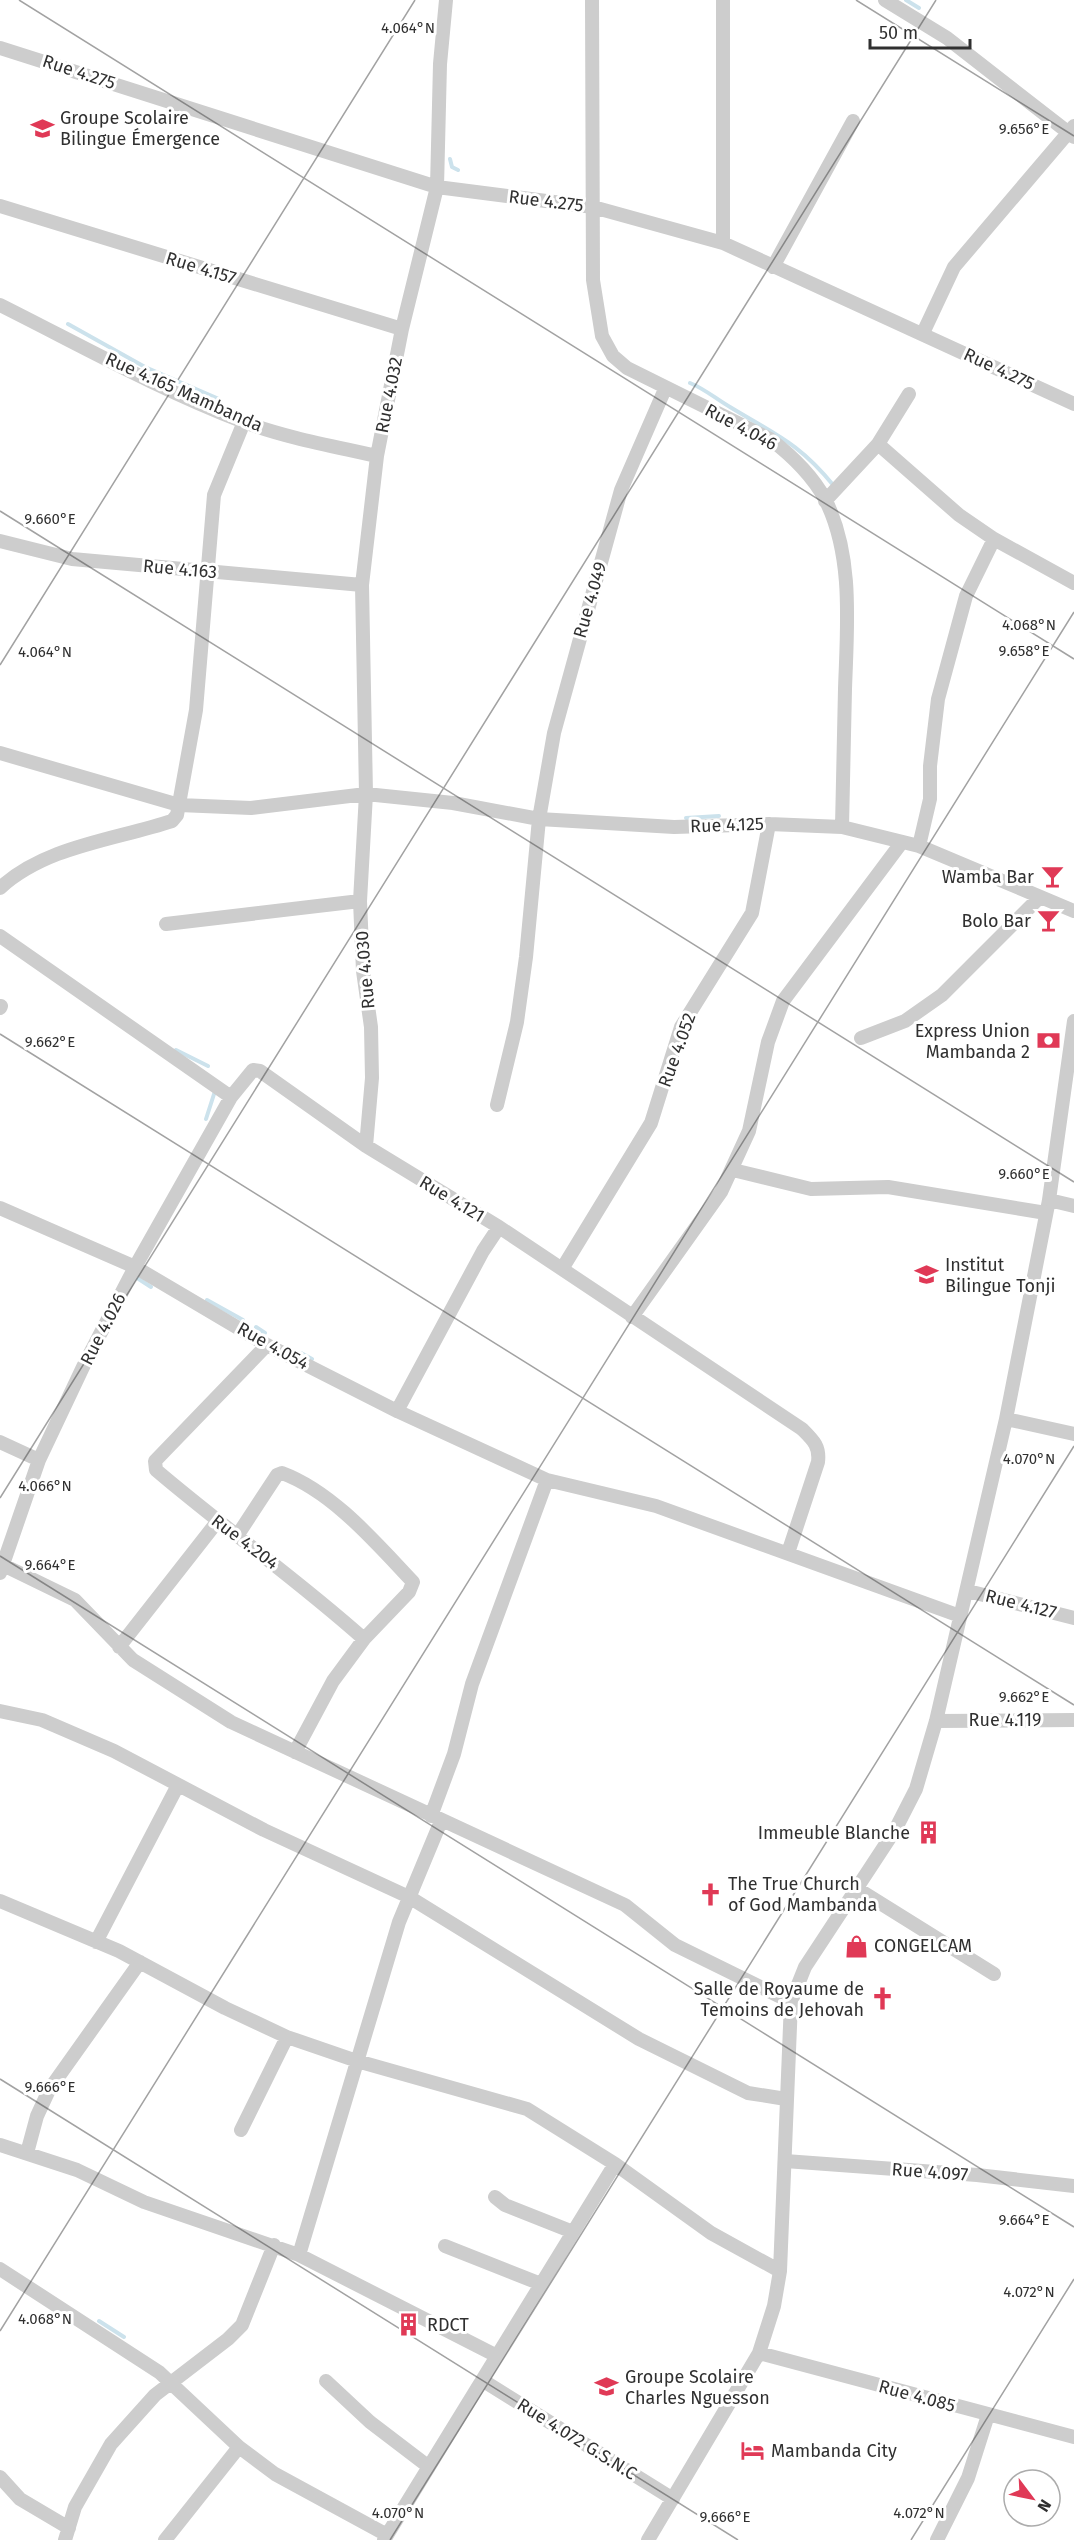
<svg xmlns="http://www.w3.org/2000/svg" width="1074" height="2540" font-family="'Fira Sans',sans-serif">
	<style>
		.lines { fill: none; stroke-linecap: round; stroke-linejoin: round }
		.stream { stroke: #cce2ec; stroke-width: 4 }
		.street { stroke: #cdcdcd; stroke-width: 14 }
		.ticks { fill: none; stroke: #303030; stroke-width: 1.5; stroke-opacity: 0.45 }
		.labels { text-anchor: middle; stroke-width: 6; stroke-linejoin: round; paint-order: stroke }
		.street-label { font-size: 18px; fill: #303030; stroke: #fff }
		.poi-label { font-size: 18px; fill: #303030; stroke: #fff; text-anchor: start }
		.ticks-label { font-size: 15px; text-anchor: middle; fill: #303030; stroke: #fff; stroke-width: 6; stroke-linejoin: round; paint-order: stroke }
	</style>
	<rect width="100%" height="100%" fill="#fff"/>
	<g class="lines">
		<path class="stream" d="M 906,0 L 919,8
			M 450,159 L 452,167 L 458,170
			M 68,324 L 145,367 L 219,399
			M 690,383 C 705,389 716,399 730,407 C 776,435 799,443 834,486
			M 686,818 L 719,816
			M 176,1050 L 208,1066
			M 206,1119 L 215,1091
			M 134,1276 L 151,1287
			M 207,1300 L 243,1320
			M 256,1327 L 265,1333
			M 301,1353 L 312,1359
			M 99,2321 L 124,2337"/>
		<path class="street" d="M 592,0 L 593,280 L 602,336 L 613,356 L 627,368 L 770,439 C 791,455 812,475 825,499 C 854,556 847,627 845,689 C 844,735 843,781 842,827
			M 723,0 L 723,243
			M 885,0 L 947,38 L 1074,137
			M 0,48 L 437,187 L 593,207 L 723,243 L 1074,404
			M 0,206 L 402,329
			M 773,267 L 853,121
			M 0,305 C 80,345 160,390 244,422 C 287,438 333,446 377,456
			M 923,333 L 954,267 L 1074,126
			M 878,444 L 959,515 L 994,539 L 1074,583
			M 825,501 L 878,444 L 909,394
			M 0,541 L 72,559 L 362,585
			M 0,753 L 179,805 L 251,808 L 366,794 L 453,803 L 539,819 L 674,827 L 769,824 L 842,827 L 919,846 L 1074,911
			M 919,846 L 930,799 L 930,766 L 938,699 L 966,596 L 994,539
			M 0,888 C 46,846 114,840 172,821 L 177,815 L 196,710 L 214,495 L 244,422
			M 166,924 L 360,901
			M 0,936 L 231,1097 L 253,1070 L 260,1071 L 366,1146 L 499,1227 L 802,1429 C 813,1440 820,1446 818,1462 L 788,1553
			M 0,1008 L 1,1006
			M 861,1038 L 905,1021 L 942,995 L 1040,897
			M 497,1105 L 517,1022 L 526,957 L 539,819 L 554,733 L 621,490 L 665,389
			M 366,1146 L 372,1078 L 371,1027 L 363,971 L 360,901 L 366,794 L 362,585 L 377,456 L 402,329 L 437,187 L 440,64 L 446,0
			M 733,1170 L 811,1189 L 888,1187 L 1046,1213
			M 1049,1200 L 1074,1206
			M 0,1208 L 135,1267 L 267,1345 L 397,1411 L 547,1480 L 656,1506 L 960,1616
			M 562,1269 L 651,1123 L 681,1027 L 752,913 L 769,824
			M 632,1317 L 721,1192 L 749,1131 L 768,1042 L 783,1001 L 902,842
			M 267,1345 L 155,1461 L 156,1470 C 224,1528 297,1579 364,1639 L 333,1681 L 295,1752
			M 397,1411 L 483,1251 L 499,1227
			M 1006,1419 L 1074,1434
			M 0,1442 L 39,1460
			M 237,1536 L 277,1475 L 282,1473 C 333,1492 376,1543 413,1582 L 409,1592 L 364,1639
			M 3,1565 L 75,1600 L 133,1660 L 231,1722 L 625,1905 L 675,1945 L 791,2002
			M 0,1573 L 39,1460 L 83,1367 L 135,1267 L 231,1097
			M 968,1591 L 1074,1618
			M 119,1647 L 217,1522
			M 0,1711 L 42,1720 L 114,1751 L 264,1830 L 409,1897 L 639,2039 L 748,2093 L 786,2099
			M 936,1721 L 1074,1720
			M 431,1816 L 454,1754 L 472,1684 L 547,1480
			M 856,1888 L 994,1974
			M 0,1901 L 119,1951 L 225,2008 L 287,2037 L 357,2061 L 527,2109 L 615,2164 L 711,2233 L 780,2271
			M 96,1942 L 178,1785
			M 241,2130 L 287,2037
			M 0,2145 L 77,2170 L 144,2202 L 299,2255 L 497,2356
			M 27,2153 L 37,2116 L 49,2090 L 140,1962
			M 785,2161 L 977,2175 L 1074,2186
			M 495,2197 L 505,2205 L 573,2232
			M 445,2246 L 541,2284
			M 299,2255 L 399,1922 L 441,1821
			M 0,2269 L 159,2372 L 239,2447 L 275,2474 L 387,2535
			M 759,2353 L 1074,2437
			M 482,2380 L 673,2499
			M 326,2381 L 370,2422 L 429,2467
			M 0,2477 L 20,2499 L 69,2528
			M 65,2540 L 75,2507 L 111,2444 L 155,2395 L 228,2339 L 242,2325 L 274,2245
			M 165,2540 L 239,2447
			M 384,2540 L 615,2164
			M 648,2540 L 759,2353 L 774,2306 L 780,2271 L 791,2002 L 805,1967 L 895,1830 L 916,1789 L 936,1721 L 1006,1419 L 1049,1200 L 1074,1021
			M 937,2540 L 968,2478 L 988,2415"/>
	</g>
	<path class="ticks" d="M 19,0 L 1074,659M 856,0 L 1074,136M 0,511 L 1074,1182M 0,665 L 415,0M 0,1034 L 1074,1705M 0,1498 L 936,0M 0,1556 L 1074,2227M 0,2079 L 738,2540M 0,2331 L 1074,612M 390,2540 L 1074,1446M 911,2540 L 1074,2279"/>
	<defs>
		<symbol id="school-bare" viewBox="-9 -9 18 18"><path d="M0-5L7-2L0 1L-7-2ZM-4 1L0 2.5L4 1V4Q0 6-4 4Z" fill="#e03956" stroke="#fff" stroke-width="2.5" paint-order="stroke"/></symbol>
		<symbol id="bar-bare" viewBox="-9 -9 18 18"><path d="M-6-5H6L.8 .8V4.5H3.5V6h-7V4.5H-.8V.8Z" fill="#e03956" stroke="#fff" stroke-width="2.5" paint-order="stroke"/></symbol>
		<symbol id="bank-bare" viewBox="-9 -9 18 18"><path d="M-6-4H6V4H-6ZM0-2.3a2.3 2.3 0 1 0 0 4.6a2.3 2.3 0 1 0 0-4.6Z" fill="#e03956" stroke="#fff" stroke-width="2.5" paint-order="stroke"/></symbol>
		<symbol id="building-bare" viewBox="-9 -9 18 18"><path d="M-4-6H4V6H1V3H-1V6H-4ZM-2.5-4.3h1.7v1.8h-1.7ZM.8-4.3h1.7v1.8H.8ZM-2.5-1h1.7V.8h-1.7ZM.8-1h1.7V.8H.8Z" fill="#e03956" stroke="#fff" stroke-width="2.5" paint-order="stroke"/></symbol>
		<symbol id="church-bare" viewBox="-9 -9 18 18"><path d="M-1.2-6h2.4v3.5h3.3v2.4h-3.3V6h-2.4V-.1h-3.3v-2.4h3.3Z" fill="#e03956" stroke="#fff" stroke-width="2.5" paint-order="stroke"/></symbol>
		<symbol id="shop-bare" viewBox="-9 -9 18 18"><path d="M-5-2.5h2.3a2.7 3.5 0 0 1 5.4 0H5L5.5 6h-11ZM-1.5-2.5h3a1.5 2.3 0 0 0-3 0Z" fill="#e03956" stroke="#fff" stroke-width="2.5" paint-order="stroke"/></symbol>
		<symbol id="hotel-bare" viewBox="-9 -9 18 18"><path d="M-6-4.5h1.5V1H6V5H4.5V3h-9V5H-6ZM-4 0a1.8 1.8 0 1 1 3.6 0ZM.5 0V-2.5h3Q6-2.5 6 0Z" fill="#e03956" stroke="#fff" stroke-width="2.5" paint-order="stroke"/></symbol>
	</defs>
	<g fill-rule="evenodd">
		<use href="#school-bare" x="26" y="112" width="33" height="33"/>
		<use href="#bar-bare" x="1036" y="860" width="33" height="33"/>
		<use href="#bar-bare" x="1032" y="904" width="33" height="33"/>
		<use href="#bank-bare" x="1032" y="1024" width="33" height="33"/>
		<use href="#school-bare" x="910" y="1258" width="33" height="33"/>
		<use href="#building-bare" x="912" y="1816" width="33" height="33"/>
		<use href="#church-bare" x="694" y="1878" width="33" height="33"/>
		<use href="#shop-bare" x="840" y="1930" width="33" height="33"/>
		<use href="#church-bare" x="866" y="1982" width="33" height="33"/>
		<use href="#building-bare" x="392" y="2308" width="33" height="33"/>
		<use href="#school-bare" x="590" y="2370" width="33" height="33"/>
		<use href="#hotel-bare" x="736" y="2434" width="33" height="33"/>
	</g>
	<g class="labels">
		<g class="street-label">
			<text transform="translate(79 72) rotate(18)" y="6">Rue 4.275</text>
			<text transform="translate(546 201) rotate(7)" y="6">Rue 4.275</text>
			<text transform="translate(201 268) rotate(17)" y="6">Rue 4.157</text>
			<text transform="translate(999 369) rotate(25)" y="6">Rue 4.275</text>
			<text transform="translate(184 392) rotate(24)" y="6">Rue 4.165 Mambanda</text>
			<text transform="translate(389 395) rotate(-79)" y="6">Rue 4.032</text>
			<text transform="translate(741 427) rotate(28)" y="6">Rue 4.046</text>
			<text transform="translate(180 569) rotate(5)" y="6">Rue 4.163</text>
			<text transform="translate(590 600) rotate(-74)" y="6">Rue 4.049</text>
			<text transform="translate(727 825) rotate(-2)" y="6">Rue 4.125</text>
			<text transform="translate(365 970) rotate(-95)" y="6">Rue 4.030</text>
			<text transform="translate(677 1050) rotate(-70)" y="6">Rue 4.052</text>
			<text transform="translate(452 1199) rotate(31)" y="6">Rue 4.121</text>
			<text transform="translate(103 1329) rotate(-63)" y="6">Rue 4.026</text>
			<text transform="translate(273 1346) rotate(29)" y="6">Rue 4.054</text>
			<text transform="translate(245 1542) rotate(37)" y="6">Rue 4.204</text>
			<text transform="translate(1021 1604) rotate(14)" y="6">Rue 4.127</text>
			<text x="1005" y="1726">Rue 4.119</text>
			<text transform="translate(930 2172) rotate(4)" y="6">Rue 4.097</text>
			<text transform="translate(917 2396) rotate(15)" y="6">Rue 4.085</text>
			<text transform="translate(577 2439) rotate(32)" y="6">Rue 4.072 G.S.N.C</text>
		</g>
		<g class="poi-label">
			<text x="60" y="124">Groupe Scolaire<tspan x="60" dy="21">Bilingue Émergence</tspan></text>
			<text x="1034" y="883" text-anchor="end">Wamba Bar</text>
			<text x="1031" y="927" text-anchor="end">Bolo Bar</text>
			<text x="1030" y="1037" text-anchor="end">Express Union<tspan x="1030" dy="21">Mambanda 2</tspan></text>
			<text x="945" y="1271">Institut<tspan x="945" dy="21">Bilingue Tonji</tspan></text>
			<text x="910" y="1839" text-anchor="end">Immeuble Blanche</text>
			<text x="728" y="1890">The True Church<tspan x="728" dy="21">of God Mambanda</tspan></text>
			<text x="874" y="1952">CONGELCAM</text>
			<text x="864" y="1995" text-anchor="end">Salle de Royaume de<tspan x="864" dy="21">Temoins de Jehovah</tspan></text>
			<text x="427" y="2331">RDCT</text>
			<text x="625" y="2383">Groupe Scolaire<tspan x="625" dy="21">Charles Nguesson</tspan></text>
			<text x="771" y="2457">Mambanda City</text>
		</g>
	</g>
	<g class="ticks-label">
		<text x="408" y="33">4.064°N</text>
		<text x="1024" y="134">9.656°E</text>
		<text x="50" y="524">9.660°E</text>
		<text x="1029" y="630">4.068°N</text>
		<text x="1024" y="656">9.658°E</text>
		<text x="45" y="657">4.064°N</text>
		<text x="50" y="1047">9.662°E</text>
		<text x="1024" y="1179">9.660°E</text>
		<text x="1029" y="1464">4.070°N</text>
		<text x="45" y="1491">4.066°N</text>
		<text x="50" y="1570">9.664°E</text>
		<text x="1024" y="1702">9.662°E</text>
		<text x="50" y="2092">9.666°E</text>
		<text x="1024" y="2225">9.664°E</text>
		<text x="1029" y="2297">4.072°N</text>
		<text x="45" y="2324">4.068°N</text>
		<text x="398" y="2518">4.070°N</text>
		<text x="919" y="2518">4.072°N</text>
		<text x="725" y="2522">9.666°E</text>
	</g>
	<g transform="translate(1032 2498) rotate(122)"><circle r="28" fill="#ffffff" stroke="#acacac" stroke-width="1.5"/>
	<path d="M0-4.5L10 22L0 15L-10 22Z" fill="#e03956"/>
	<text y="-9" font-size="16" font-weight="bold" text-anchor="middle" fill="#303030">N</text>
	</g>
	<path d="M870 39v9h100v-9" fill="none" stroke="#303030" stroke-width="3"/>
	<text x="879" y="39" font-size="18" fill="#303030" stroke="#ffffff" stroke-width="4.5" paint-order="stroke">50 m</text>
</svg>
